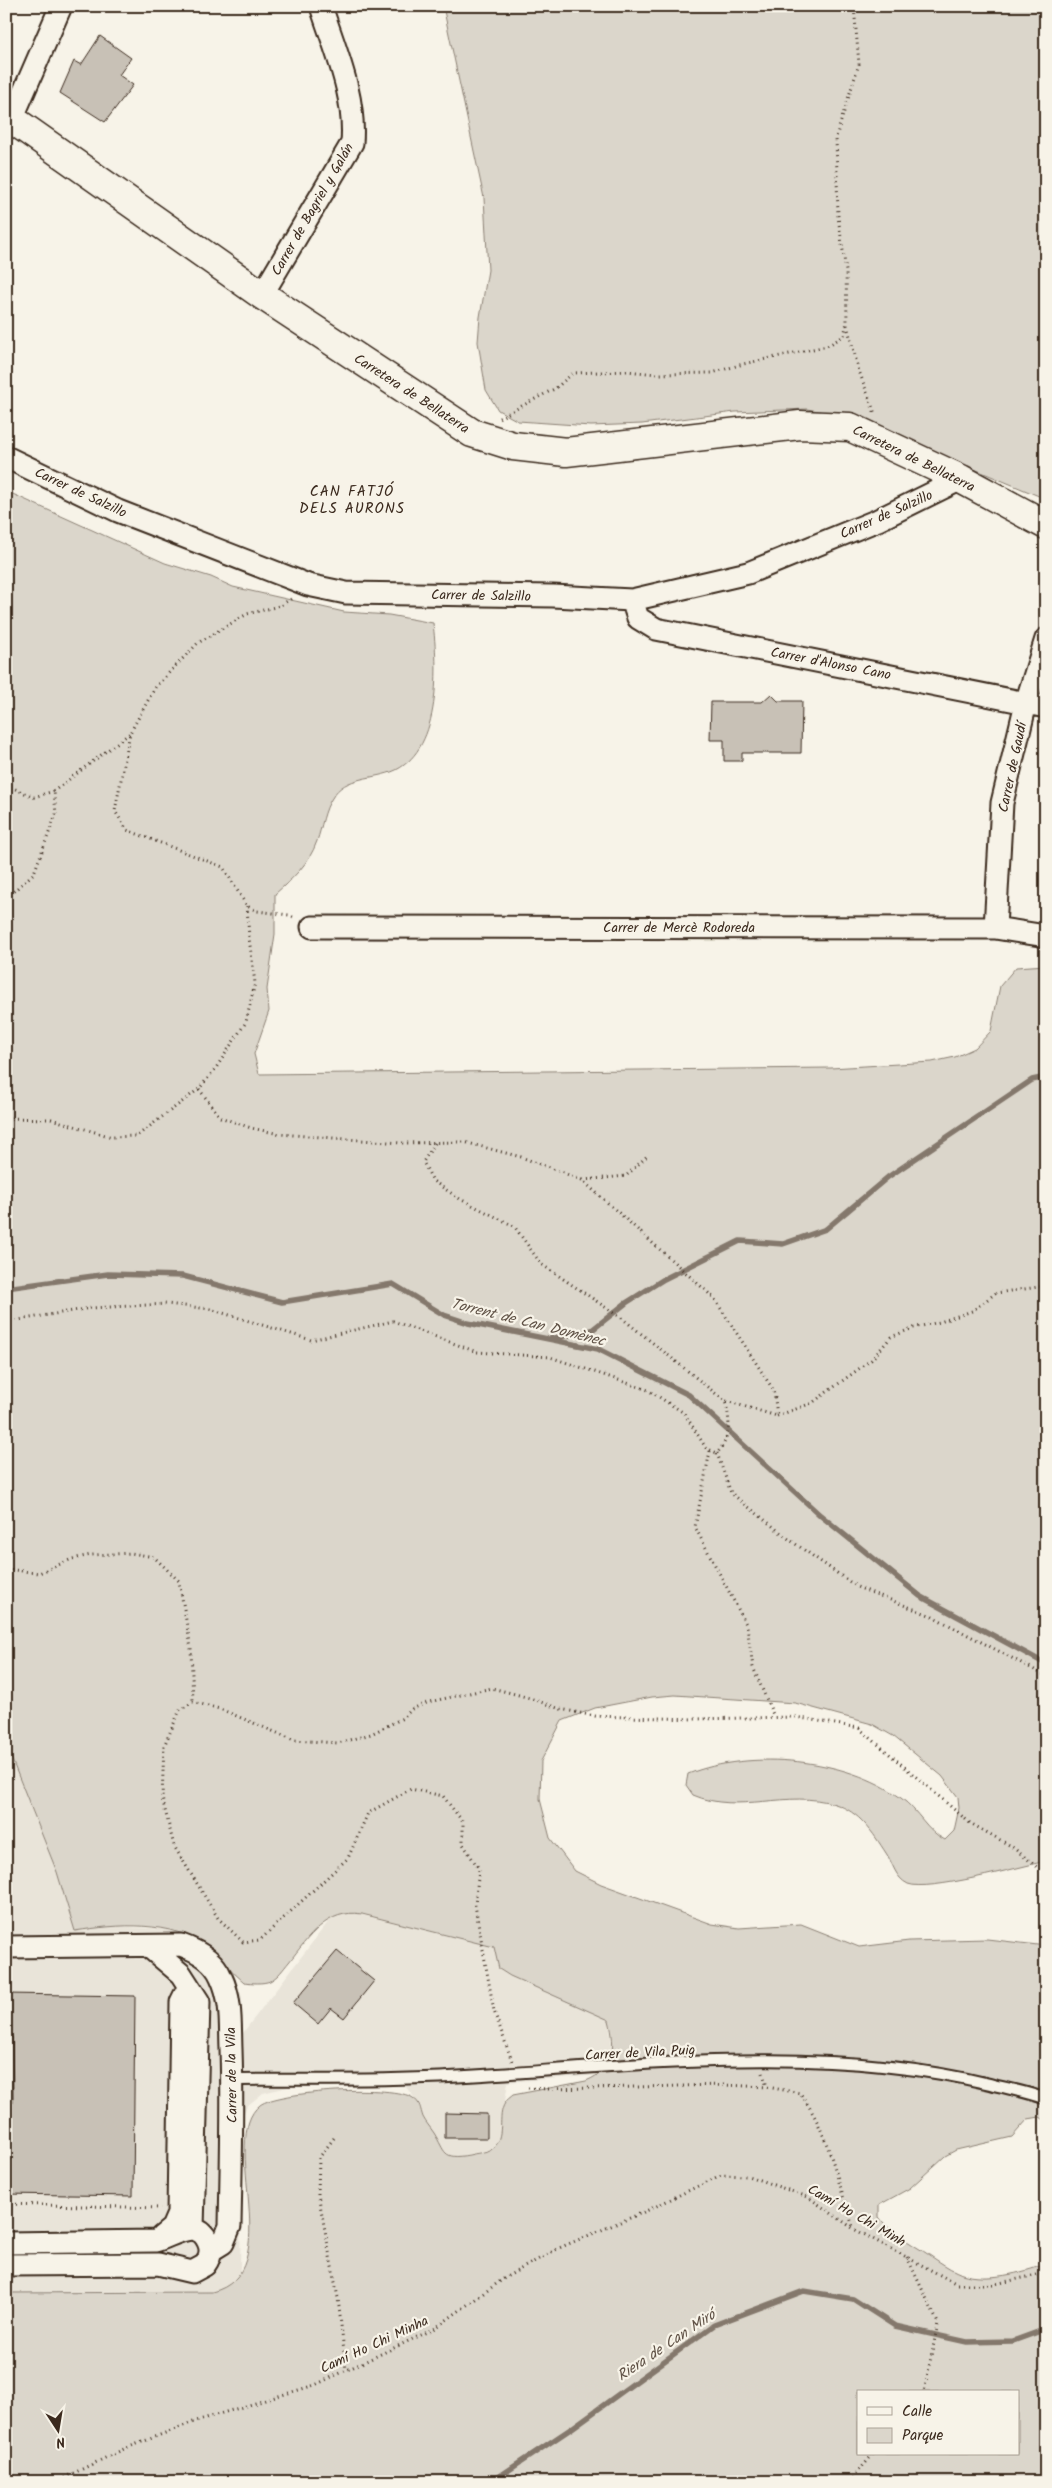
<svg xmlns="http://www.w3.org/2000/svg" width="1052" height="2488" font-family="Kalam,sans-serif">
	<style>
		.built { fill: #e9e4d9 }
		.green { fill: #dbd6cb; stroke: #8b8074; fill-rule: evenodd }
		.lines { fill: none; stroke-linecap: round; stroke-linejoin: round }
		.stream { stroke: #84786c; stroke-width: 5.5 }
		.building { fill: #c8c1b6; stroke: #3b2a1e }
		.lane-casing { stroke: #3b2a1e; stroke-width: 14 }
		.street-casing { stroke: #3b2a1e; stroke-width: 25 }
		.secondary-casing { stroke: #3b2a1e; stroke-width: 31 }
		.path { stroke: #3b2a1e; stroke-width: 3; stroke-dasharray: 1 4; stroke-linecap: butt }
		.lane { stroke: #f7f3e8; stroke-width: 10 }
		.street { stroke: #f7f3e8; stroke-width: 21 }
		.secondary { stroke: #f7f3e8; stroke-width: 28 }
		.labels { text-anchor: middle; stroke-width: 4.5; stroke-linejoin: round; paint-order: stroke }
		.street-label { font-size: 14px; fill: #3b2a1e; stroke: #f7f3e8 }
		.neighbourhood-label { font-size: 15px; letter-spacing: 1px; fill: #3b2a1e; stroke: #f7f3e8 }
		.water-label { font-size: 15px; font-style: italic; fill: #5f5145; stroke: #f7f3e8 }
	</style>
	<rect width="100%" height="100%" fill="#f7f3e8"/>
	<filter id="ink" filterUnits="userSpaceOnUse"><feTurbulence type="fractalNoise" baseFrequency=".02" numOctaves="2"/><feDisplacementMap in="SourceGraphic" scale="10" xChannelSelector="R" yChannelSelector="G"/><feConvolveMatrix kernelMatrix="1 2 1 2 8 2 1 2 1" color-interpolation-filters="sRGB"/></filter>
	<g filter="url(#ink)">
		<path class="built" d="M 6,1745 L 57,1872 L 75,1931 L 111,1926 L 164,1929 L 187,1935 L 209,1948 L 227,1964 L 234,1974 L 242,1997 L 242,2034 L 338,1909 L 494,1947 L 499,1969 L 510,1976 L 609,2020 L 615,2074 L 508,2082 L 499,2139 L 491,2149 L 454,2158 L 444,2153 L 423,2116 L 420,2105 L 405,2086 L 288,2087 L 263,2093 L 247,2106 L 242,2118 L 240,2272 L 233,2282 L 224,2289 L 212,2292 L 6,2293 Z"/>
		<path class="green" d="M 443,6 L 1046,6 L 1046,499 L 876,428 L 830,413 L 807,409 L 735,412 L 642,424 L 591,426 L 518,421 L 498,410 L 486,390 L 478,342 L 480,317 L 488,270 L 484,198 Z
			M 6,491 L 165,563 L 211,577 L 233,587 L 344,612 L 389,615 L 433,623 C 438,665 442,747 396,770 C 375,780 345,775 332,798 C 324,810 322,827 317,841 C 309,864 293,878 275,894 L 275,934 L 267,989 L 269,1011 L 254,1054 L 259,1074 L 831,1068 L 932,1062 L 955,1057 L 975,1048 L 991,1031 L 1000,986 L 1016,967 L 1046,965 L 1046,1861 C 1019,1867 929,1892 908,1884 C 895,1878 893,1863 886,1853 C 873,1833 860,1812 835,1804 C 788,1789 739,1815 693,1795 L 686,1785 L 688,1774 C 750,1749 847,1758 901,1798 C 918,1810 927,1831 945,1840 L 954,1831 L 959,1808 L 958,1797 L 942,1776 L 893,1736 L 872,1724 L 795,1703 L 675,1695 L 652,1697 L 595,1708 L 562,1721 L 541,1761 L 540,1799 L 550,1838 L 575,1871 L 601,1884 L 712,1924 L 739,1928 L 801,1924 L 859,1947 L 909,1941 L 987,1939 L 1046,1946 L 1046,2121 L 1040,2117 L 1028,2119 L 1012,2137 L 956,2150 L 945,2156 L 910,2188 L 879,2205 L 879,2217 C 889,2231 904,2239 918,2248 C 932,2256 946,2268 962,2274 C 987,2282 1022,2273 1046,2264 L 1046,2482 L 6,2482 L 6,2293 L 212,2292 C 289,2273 217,2139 260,2105 C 278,2091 394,2084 413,2098 C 421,2103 420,2109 423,2117 C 426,2123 430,2127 434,2133 C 446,2152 442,2160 469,2155 C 476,2153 485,2153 491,2149 C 507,2137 496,2117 505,2103 C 506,2100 511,2097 513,2095 L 586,2081 C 615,2069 616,2048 609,2020 L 510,1976 L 499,1969 L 494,1947 L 362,1914 C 327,1908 308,1938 289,1962 C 283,1969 279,1976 270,1981 C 263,1984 252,1983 244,1982 C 231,1972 222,1957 208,1947 C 170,1920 119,1924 75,1931 L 57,1872 L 6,1745 ZM 858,2392 L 1018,2392 L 1018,2454 L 858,2454 Z"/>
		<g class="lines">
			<path class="stream" d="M 6,1288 L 108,1274 L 183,1276 L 282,1302 L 393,1284 L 444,1315 L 468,1323 L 598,1349 L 689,1395 L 820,1515 L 920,1596 L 1046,1664
				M 550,1339 L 592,1330 L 626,1303 L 664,1279 L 740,1241 L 783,1244 L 826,1229 L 888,1177 L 1032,1080 L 1046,1077
				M 491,2482 L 572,2428 L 714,2325 L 804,2291 L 853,2299 L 895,2326 L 967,2342 L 1013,2341 L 1046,2329"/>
		</g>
		<path class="building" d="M 100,36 L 131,58 L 119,75 L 133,85 L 105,122 L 60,93 L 74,61 L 81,65 Z
			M 771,694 L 778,701 L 802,701 L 801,753 L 742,753 L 742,761 L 724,761 L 724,740 L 710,740 L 711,702 L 762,702 Z
			M 337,1951 L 374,1981 L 344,2018 L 331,2008 L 318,2024 L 293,2003 Z
			M 6,1994 L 135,1996 L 133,2196 L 6,2194 L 6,2104 L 13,2102 L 12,2037 L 6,2037 Z
			M 445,2113 L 487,2114 L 487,2138 L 445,2138 Z"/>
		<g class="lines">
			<defs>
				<path id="lane" d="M 233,2080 C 316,2079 400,2081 483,2075 C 650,2064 825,2044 990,2084 C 1009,2089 1028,2092 1046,2099"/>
				<path id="street" d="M 12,119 L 61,6
					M 262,295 L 352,143 C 356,96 335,50 321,6
					M 6,457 L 118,511 L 308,585 L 346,593 L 553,596 L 632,600 L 748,573 L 878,520 L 961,479
					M 632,600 L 638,618 L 656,629 L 1046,707
					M 312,927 L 995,928 L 1046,936
					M 995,928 L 1002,803 L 1026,703 L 1046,639
					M 148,1946 L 181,1974 L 199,2002 L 193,2229
					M 6,1947 L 181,1945 C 198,1951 214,1960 221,1977 C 232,2000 230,2024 231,2049 C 233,2108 231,2167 230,2226 L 223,2243 L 210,2251
					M 161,2237 L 172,2228 L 178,2214 L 181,2002 L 188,1988
					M 6,2243 L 155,2241 C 172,2237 197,2216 208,2242 C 212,2250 210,2258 205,2265 L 192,2272 L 158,2264 L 6,2265"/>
				<path id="secondary" d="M 6,115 L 262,295 L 472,433 L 513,446 L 566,452 L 800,425 L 850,427 L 961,479 L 1046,525"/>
			</defs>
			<use href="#lane" class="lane-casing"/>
			<use href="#street" class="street-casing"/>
			<use href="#secondary" class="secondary-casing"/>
			<path class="path" d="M 847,325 L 859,371 L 875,414
				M 499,418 L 556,388 L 573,373 L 627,371 L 657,374 L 712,373 L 743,364 L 827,346 L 844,336 L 847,322 L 846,271 L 838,217 L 836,137 L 859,64 L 854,6
				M 291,599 L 279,606 L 247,614 L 198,643 L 156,686 L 130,733 L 115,811 L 127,830 L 223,867 L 247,906 L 257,911 L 289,915 L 296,919
				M 6,785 L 34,797 L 54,791 L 130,733
				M 6,898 L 34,873 L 56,814 L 54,791
				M 199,1089 L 220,1117 L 251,1128 L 280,1134 L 401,1143 L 464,1142 L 521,1157 L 582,1180 L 714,1298 L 774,1391 L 777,1416
				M 6,1118 L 51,1119 L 112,1137 L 137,1136 L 199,1089 L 216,1068 L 246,1022 L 255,983 L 249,938 L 247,906
				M 435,1143 L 423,1162 L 433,1181 L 460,1199 L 514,1226 L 541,1264 L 623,1319 L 725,1401 C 731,1422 731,1437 717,1453
				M 583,1180 L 626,1176 L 647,1156
				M 6,1322 L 91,1308 L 167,1304 L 210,1309 L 311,1340 L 393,1321 L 477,1352 L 550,1357 L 648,1390 L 684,1413 L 706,1448 L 717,1453
				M 726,1401 L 777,1416
				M 777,1416 L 812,1403 L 871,1360 L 891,1337 L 913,1328 L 940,1322 L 972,1311 L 996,1293 L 1046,1286
				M 710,1451 L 695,1527 L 747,1626 L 753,1667 L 774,1717
				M 717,1453 L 731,1493 L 790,1540 L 857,1587 L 932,1616 L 1046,1676
				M 6,1569 L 39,1573 L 72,1559 L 91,1555 L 131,1553 L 154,1557 L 179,1581 L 191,1648 L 193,1702
				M 512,2061 L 494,2011 L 475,1905 L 479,1869 L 463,1844 L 463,1822 L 443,1796 L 411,1789 L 368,1813 L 348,1858 L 260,1940 L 243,1942 L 218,1918 L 174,1846 L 162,1798 L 164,1746 L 180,1710 L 193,1702 L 220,1709 L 294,1740 L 338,1743 L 371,1734 L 403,1718 L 412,1709 L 429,1702 L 492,1688 L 530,1698 L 560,1709 L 595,1716 L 694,1719 L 795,1717 L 859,1728 L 970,1823 L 1011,1846 L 1046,1874
				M 763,2073 L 767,2087
				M 528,2088 L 548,2089 L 725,2085 L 767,2087 L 800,2093 C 830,2134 837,2183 854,2229
				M 6,2100 L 13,2102
				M 334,2138 L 319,2158 L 318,2194 L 338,2298 L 346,2370
				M 6,2204 L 161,2208
				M 907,2257 L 938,2323 L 924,2392
				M 55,2482 L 124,2449 L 196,2421 L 315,2385 L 434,2329 L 506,2277 L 559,2248 L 644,2212 L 721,2175 L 748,2176 L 808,2197 L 854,2229 L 957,2284 L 995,2284 L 1046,2273
				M 850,2482 L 873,2454"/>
			<use href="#lane" class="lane"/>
			<use href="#street" class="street"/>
			<use href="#secondary" class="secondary"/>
		</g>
	</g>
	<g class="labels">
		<g class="street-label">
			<text transform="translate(312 209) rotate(-60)" y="5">Carrer de Bagriel y Galán</text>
			<text transform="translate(412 393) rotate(33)" y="5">Carretera de Bellaterra</text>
			<text transform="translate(914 458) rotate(26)" y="5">Carretera de Bellaterra</text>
			<text transform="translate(81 492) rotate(25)" y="5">Carrer de Salzillo</text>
			<text transform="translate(886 514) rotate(-24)" y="5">Carrer de Salzillo</text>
			<text transform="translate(481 595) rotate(1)" y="5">Carrer de Salzillo</text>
			<text transform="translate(831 663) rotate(11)" y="5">Carrer d'Alonso Cano</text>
			<text transform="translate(1012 767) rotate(-78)" y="5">Carrer de Gaudí</text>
			<text x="679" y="932">Carrer de Mercè Rodoreda</text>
			<text transform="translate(640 2052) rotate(-3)" y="5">Carrer de Vila Puig</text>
			<text transform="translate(231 2075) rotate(-91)" y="5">Carrer de la Vila</text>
			<text transform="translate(857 2215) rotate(30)" y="5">Camí Ho Chi Minh</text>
			<text transform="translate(374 2344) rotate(-25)" y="5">Camí Ho Chi Minha</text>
		</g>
		<g class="neighbourhood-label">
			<text x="352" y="496">CAN FATJÓ<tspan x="352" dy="17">DELS AURONS</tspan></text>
		</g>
		<g class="water-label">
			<text transform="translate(528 1322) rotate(14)" y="5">Torrent de Can Domènec</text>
			<text transform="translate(666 2345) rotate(-34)" y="5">Riera de Can Miró</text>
		</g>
	</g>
	<rect width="1052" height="2488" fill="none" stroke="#f7f3e8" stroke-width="25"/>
	<rect x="12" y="12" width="1027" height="2463" fill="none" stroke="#3b2a1e" stroke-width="2" filter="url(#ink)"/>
	<rect x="857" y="2390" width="162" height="65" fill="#f7f3e8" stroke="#aca397"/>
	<rect x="867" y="2407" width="25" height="8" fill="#f7f3e8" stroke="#aca397"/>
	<text x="902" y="2416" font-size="15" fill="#3b2a1e">Calle</text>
	<rect x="867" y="2428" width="25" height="15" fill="#dbd6cb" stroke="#aca397"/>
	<text x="902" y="2440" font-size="15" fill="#3b2a1e">Parque</text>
	<g transform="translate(58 2430) rotate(168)" stroke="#f7f3e8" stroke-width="4" paint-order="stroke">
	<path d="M0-4L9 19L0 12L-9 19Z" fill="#3b2a1e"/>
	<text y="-8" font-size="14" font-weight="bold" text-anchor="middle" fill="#3b2a1e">N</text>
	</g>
</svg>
